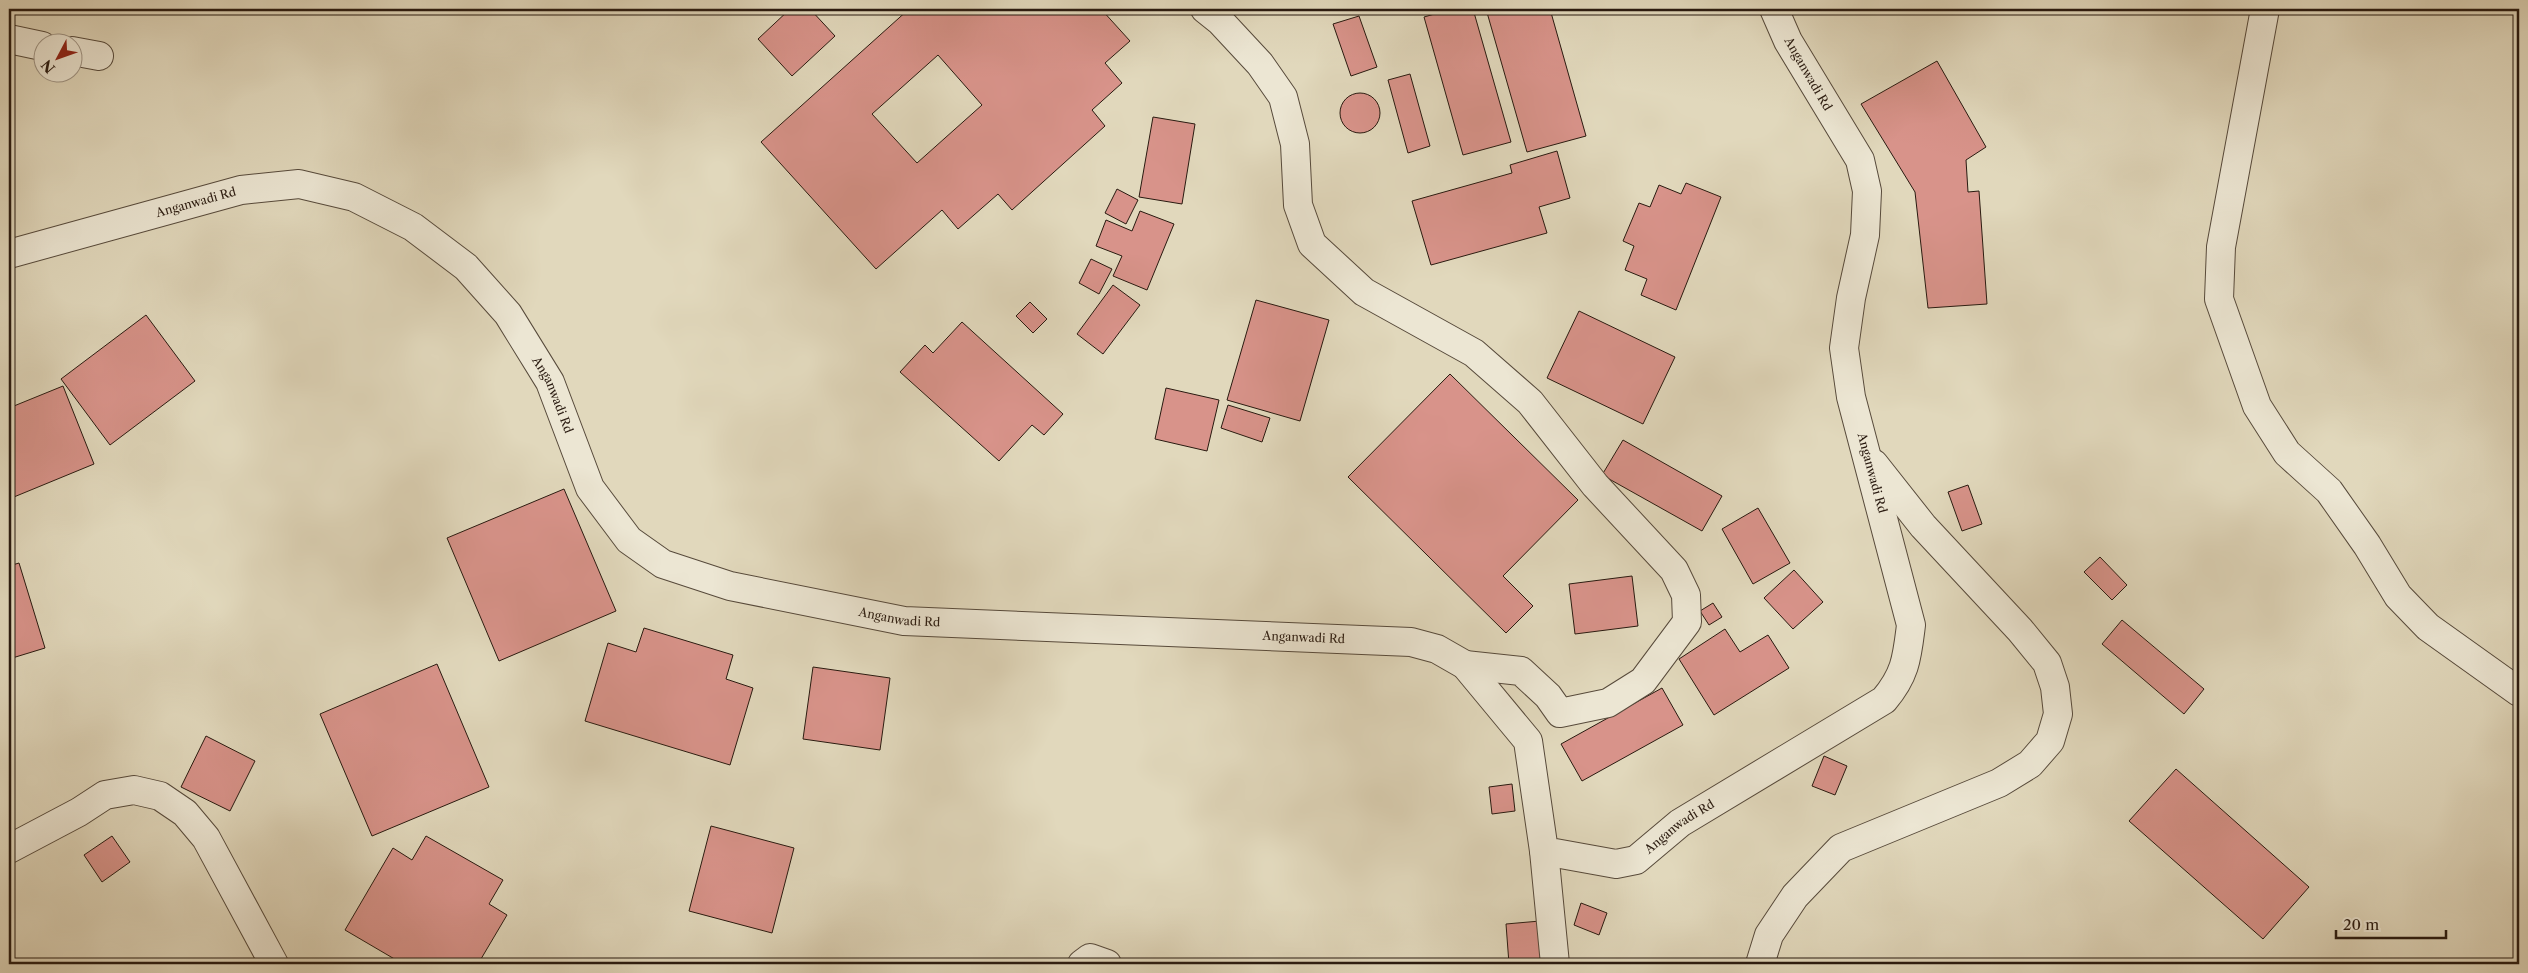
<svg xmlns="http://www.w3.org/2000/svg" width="2528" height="973" font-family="'Libre Caslon Text',serif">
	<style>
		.building { fill: #d8938a; stroke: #291a10; fill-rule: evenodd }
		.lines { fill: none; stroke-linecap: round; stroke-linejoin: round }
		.minor-casing { stroke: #574a3b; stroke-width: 30 }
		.minor { stroke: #ece6d3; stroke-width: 28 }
		.labels { text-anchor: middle; stroke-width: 4; stroke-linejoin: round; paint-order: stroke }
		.street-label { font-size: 12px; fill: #291a10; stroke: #ece6d3 }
	</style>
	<rect width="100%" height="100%" fill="#e1d8bc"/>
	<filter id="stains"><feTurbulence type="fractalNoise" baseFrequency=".004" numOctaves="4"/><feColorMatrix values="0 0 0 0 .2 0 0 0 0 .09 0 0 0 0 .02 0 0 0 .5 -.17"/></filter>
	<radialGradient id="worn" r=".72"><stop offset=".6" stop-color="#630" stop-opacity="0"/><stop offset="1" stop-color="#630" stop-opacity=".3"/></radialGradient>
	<path class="building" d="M 790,9 L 810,9 L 835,36 L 792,76 L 758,39 Z
		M 909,9 L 1101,9 L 1130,41 L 1105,63 L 1122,83 L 1092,110 L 1105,126 L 1012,210 L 998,194 L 958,229 L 942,210 L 876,269 L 761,142 ZM 938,55 L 982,105 L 917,163 L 872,114 Z
		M 1452,9 L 1473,9 L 1511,142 L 1463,155 L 1424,17 Z
		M 1486,9 L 1550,9 L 1586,136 L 1527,152 Z
		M 1359,16 L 1377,67 L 1351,76 L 1333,24 Z
		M 1937,61 L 1986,147 L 1966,160 L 1968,192 L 1979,191 L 1987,304 L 1928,308 L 1915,192 L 1861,104 Z
		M 1410,74 L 1430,146 L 1408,153 L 1388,80 Z
		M1340 113a20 20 0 1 1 40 0a20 20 0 1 1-40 0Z
		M 1153,117 L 1195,124 L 1182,204 L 1139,197 Z
		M 1557,151 L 1570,198 L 1539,207 L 1547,233 L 1431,265 L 1412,201 L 1512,173 L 1510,165 Z
		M 1686,183 L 1721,197 L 1676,310 L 1641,295 L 1647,279 L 1625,270 L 1634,246 L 1623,241 L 1639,203 L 1650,207 L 1659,185 L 1681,194 Z
		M 1117,189 L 1138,200 L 1126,224 L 1105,213 Z
		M 1140,211 L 1174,224 L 1147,290 L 1113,276 L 1122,256 L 1096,246 L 1106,220 L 1132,231 Z
		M 1091,259 L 1112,269 L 1099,294 L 1079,283 Z
		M 1113,285 L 1140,305 L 1103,354 L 1077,334 Z
		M 1256,300 L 1329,320 L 1300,421 L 1227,400 Z
		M 1030,302 L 1047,319 L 1033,333 L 1016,316 Z
		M 1579,311 L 1675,357 L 1643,424 L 1547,378 Z
		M 146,315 L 195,381 L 110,445 L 61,379 Z
		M 962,322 L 1063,414 L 1044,435 L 1032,425 L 999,461 L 900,372 L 925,345 L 933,353 Z
		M 1450,374 L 1578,500 L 1503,576 L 1533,606 L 1506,633 L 1348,477 Z
		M 63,386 L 94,464 L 9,499 L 9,408 Z
		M 1166,388 L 1219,400 L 1207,451 L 1155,439 Z
		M 1228,405 L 1270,418 L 1262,442 L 1221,428 Z
		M 1623,440 L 1722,496 L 1702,531 L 1602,475 Z
		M 1968,485 L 1982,524 L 1962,531 L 1948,492 Z
		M 564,489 L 616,611 L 499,661 L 447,538 Z
		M 1758,508 L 1790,563 L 1753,584 L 1722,529 Z
		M 2100,557 L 2127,585 L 2112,600 L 2084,572 Z
		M 19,563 L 45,648 L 9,659 L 9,566 Z
		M 1794,570 L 1823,602 L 1793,629 L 1764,598 Z
		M 1632,576 L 1638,626 L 1575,634 L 1569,584 Z
		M 1713,603 L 1722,617 L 1709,625 L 1700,611 Z
		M 2122,620 L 2204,689 L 2184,714 L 2102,644 Z
		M 644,628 L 733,655 L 726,679 L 753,688 L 730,765 L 585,721 L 608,643 L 636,652 Z
		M 1725,629 L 1740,652 L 1768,635 L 1789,668 L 1714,715 L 1679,659 Z
		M 437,664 L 489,787 L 372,836 L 320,714 Z
		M 813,667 L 890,678 L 880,750 L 803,739 Z
		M 1662,688 L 1683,725 L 1582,781 L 1561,744 Z
		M 206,736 L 255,761 L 230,811 L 181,787 Z
		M 1824,756 L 1847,766 L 1835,795 L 1812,786 Z
		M 2176,769 L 2309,887 L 2263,939 L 2129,821 Z
		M 1512,784 L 1515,811 L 1492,814 L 1489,787 Z
		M 711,826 L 794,848 L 772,933 L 689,911 Z
		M 112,836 L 130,862 L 102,882 L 84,855 Z
		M 426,836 L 503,880 L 489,904 L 507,915 L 478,964 L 403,964 L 345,930 L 393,848 L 412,860 Z
		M 1581,903 L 1607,913 L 1599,935 L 1574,925 Z
		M 1540,921 L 1543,964 L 1509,964 L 1506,924 Z"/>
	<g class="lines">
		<defs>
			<g id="minor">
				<path d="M 1205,9 L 1220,21 L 1260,64 L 1283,97 L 1295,144 L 1298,205 L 1312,244 L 1364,292 L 1474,353 L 1530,402 L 1595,485 L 1674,570 L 1686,595 L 1687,622 L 1643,681 L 1608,703 L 1560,713 L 1548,696 L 1521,671 L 1465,665"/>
				<path d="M 2265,9 L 2221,247 L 2219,299 L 2257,406 L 2287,453 L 2329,491 L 2367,545 L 2398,596 L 2428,627 L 2519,692"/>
				<path d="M 9,39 L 42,46"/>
				<path d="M 72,51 L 99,56"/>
				<path id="s1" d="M 9,254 L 241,190 L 299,184 L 354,197 L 413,227 L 466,267 L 508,314 L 550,382 L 590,488 L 629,540 L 663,564 L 730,586 L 904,621 L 1411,642 L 1437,649 L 1465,665 L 1528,741 L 1544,851 L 1616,864 L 1636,860 L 1680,823 L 1884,700 C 1906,674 1907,657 1911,625 L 1851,397 L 1844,348 L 1851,298 L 1865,235 L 1867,191 L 1860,160 L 1788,41 L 1774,9"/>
				<path d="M 9,849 L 79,812 L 105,795 L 134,790 L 160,796 L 185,813 L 206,838 L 274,964"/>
				<path d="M 1544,851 L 1555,964"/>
				<path d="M 1082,964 L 1090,958 L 1107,964"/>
				<path d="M 1760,964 L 1769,935 L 1795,896 L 1841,848 L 1999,783 L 2030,764 L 2050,741 L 2058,714 L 2055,687 L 2047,663 L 2020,630 L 1923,526 L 1874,464"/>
			</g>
		</defs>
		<use href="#minor" class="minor-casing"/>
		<use href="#minor" class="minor"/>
	</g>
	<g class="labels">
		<g class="street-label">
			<text transform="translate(1808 74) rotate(60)" y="4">Anganwadi Rd</text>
			<text dy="4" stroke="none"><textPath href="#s1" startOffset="194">Anganwadi Rd</textPath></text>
			<text dy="4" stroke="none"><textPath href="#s1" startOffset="644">Anganwadi Rd</textPath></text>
			<text transform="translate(1872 473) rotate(75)" y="4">Anganwadi Rd</text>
			<text dy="4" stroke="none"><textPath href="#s1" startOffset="1094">Anganwadi Rd</textPath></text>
			<text dy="4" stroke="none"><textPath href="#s1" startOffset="1499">Anganwadi Rd</textPath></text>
			<text dy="4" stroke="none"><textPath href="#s1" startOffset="2024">Anganwadi Rd</textPath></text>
		</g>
	</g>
	<rect width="2528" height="973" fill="none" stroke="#e1d8bc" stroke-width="30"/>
	<rect x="10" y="10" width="2508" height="953" fill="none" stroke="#291a10" stroke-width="2.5"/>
	<rect x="15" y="15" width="2498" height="943" fill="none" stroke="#291a10"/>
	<g transform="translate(58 58) rotate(229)"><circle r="24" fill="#ece6d3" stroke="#9e9485"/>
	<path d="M0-4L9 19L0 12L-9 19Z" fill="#8f2418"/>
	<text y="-8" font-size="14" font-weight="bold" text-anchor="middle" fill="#291a10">N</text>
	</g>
	<path d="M2336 930v8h110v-8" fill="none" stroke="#291a10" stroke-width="2.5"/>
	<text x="2343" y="930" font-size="15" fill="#291a10" stroke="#ece6d3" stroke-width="4" paint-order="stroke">20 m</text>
	<rect width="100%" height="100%" filter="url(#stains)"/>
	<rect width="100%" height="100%" fill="url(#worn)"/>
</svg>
